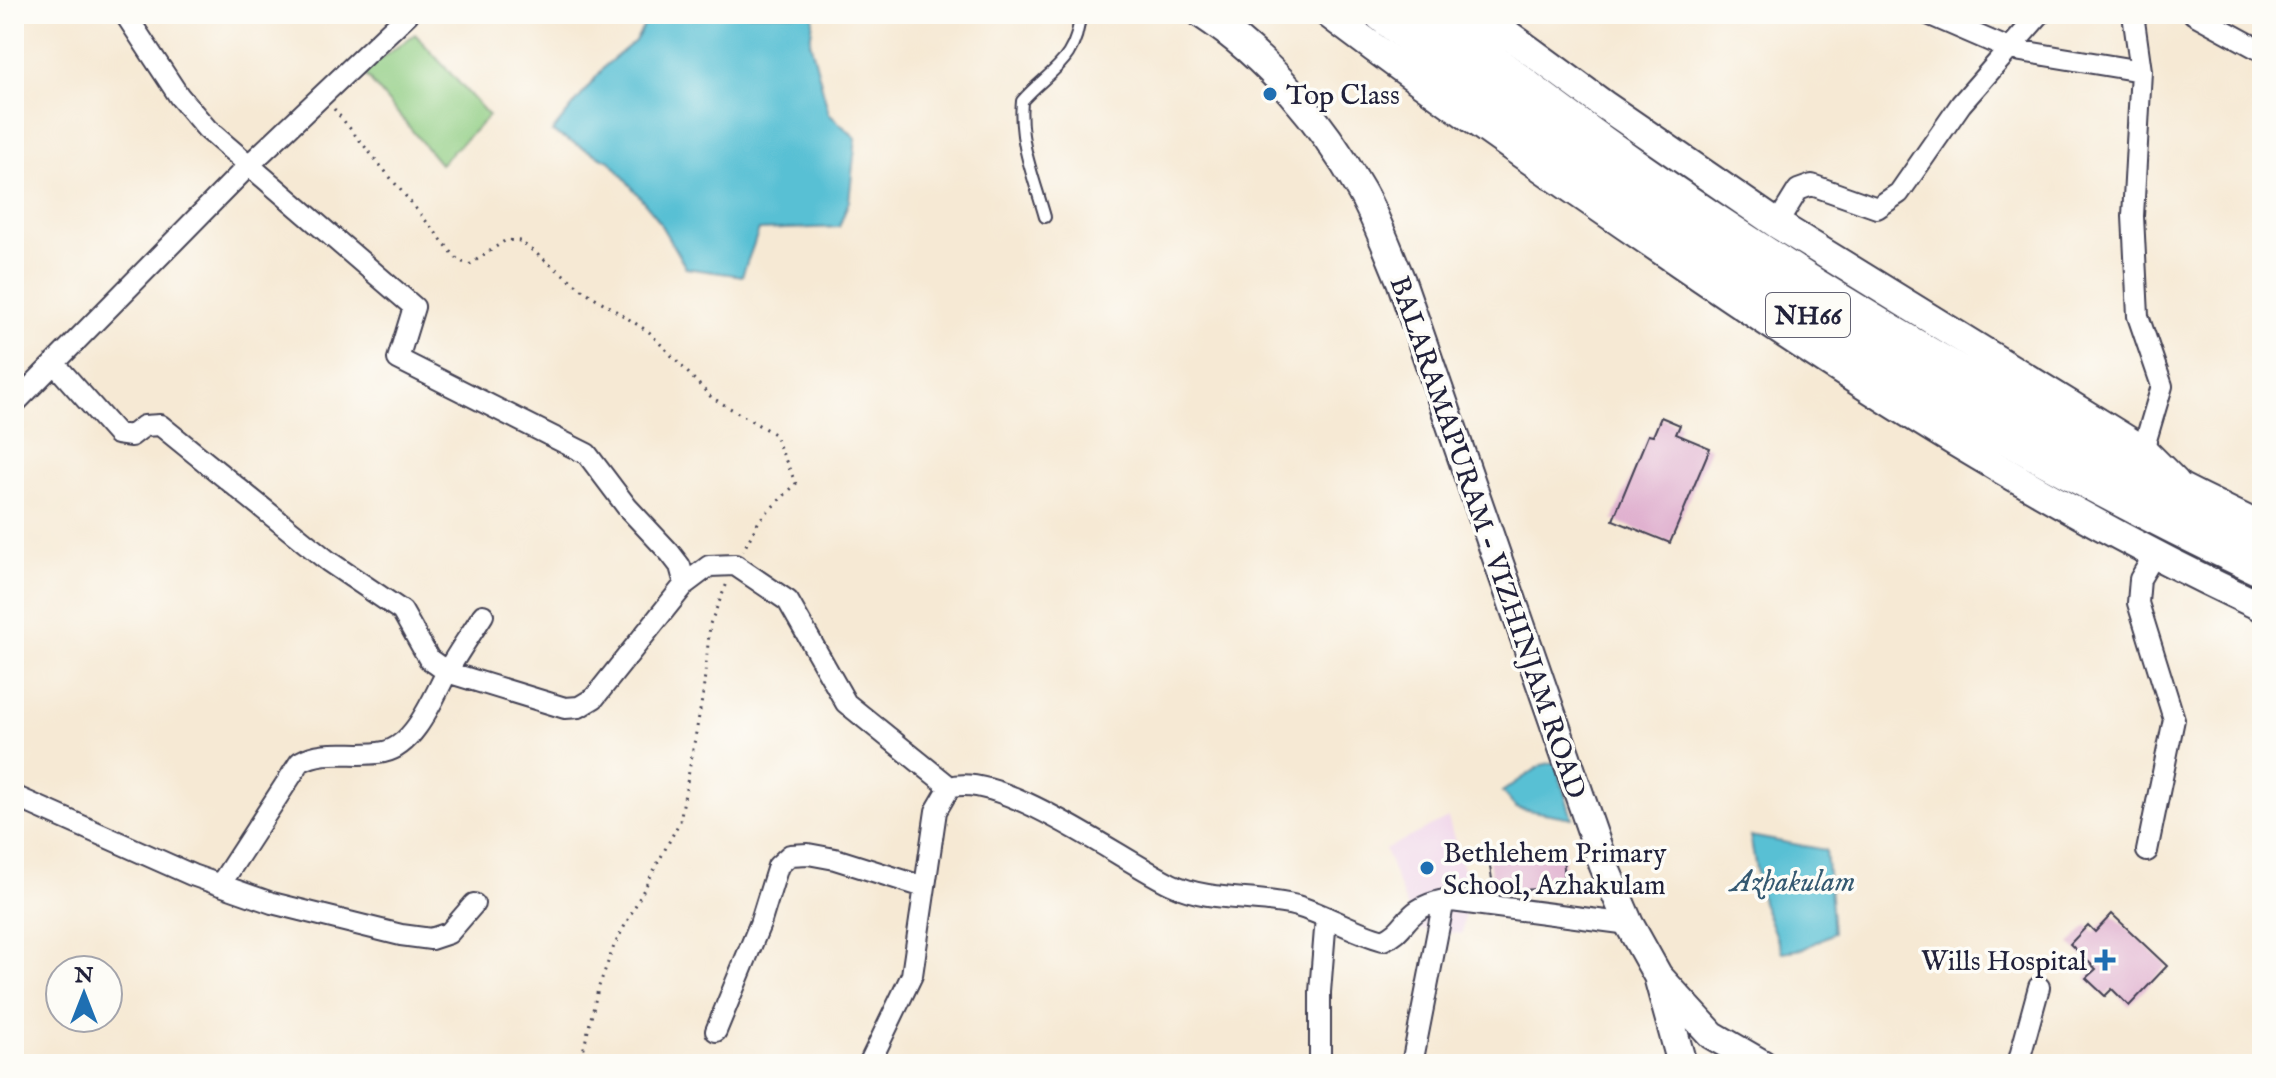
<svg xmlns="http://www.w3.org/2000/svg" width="2276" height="1078" font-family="'IM FELL English',serif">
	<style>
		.built { fill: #eed0e8 }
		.green { fill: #90cd83; stroke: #59785f; stroke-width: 2 }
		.water { fill: #58c0d4; stroke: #3d7188; stroke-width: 2 }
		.building { fill: #dfaece }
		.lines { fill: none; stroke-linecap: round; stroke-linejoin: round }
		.lane-casing { stroke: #424052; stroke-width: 14 }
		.street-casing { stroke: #424052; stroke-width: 24 }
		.secondary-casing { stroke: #424052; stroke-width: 32 }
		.highway-casing { stroke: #424052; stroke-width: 40 }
		.path { stroke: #424052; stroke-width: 3; stroke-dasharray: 2 6; stroke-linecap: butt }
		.lane { stroke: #fff; stroke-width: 10 }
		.street { stroke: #fff; stroke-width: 20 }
		.secondary { stroke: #fff; stroke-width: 28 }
		.highway { stroke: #fff; stroke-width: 36 }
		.poi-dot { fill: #1f6fb2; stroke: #fdfcf7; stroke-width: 3 }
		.labels { text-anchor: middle; stroke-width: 7; stroke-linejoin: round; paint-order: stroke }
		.shield { fill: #fdfcf7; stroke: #646373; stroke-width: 2 }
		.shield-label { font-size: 26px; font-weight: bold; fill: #22223b }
		.poi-label { font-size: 28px; fill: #22223b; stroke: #fdfcf7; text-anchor: start }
		.street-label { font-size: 28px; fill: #22223b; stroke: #fdfcf7 }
		.water-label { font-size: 30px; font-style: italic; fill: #355971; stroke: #fdfcf7 }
	</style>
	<rect width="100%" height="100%" fill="#fdfcf7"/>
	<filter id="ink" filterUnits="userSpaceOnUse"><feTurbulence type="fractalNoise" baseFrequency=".0125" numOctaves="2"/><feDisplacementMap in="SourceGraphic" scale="16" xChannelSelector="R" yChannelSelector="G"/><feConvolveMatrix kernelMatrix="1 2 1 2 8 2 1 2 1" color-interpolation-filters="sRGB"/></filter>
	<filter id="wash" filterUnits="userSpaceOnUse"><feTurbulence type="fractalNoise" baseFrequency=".006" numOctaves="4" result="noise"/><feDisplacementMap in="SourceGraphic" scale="32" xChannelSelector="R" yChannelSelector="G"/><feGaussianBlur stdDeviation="1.8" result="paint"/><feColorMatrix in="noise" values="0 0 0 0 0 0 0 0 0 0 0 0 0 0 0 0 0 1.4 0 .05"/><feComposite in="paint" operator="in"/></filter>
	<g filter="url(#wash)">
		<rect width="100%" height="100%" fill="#f6e9d4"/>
		<path class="built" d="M 1448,818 L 1468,886 L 1462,934 L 1415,929 L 1385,849 Z"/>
		<path class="green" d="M 415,34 L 489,116 L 440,164 L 363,72 Z"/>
		<path class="water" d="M 651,14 L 814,14 L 810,41 L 829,114 L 856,138 L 849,201 L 839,227 L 759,230 L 742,276 L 686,268 L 655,215 L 611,162 L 552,132 L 606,65 L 635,41 Z
			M 1555,762 L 1572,818 L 1516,808 L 1502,792 L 1542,765 Z
			M 1750,836 L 1826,850 L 1833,933 L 1803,949 L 1782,952 L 1762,902 Z"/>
		<g id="blocks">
			<path class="building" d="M 1661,417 L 1680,425 L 1676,434 L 1710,448 L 1670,543 L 1613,520 L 1648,435 L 1653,436 Z
				M 1563,852 L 1565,887 L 1494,892 L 1488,854 Z
				M 2112,914 L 2167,966 L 2129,1006 L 2112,989 L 2105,996 L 2086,978 L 2096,969 L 2070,944 L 2088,925 L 2095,932 Z"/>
		</g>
	</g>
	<g filter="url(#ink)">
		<use href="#blocks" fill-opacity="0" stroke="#424052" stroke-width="2"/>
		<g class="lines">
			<defs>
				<path id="lane" d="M 1045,217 C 1034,178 1018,141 1022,101 C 1049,70 1077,63 1080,14"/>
				<path id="street" d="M 1928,14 L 2009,49 L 2141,71
					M 2133,14 L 2141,71 L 2133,216 L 2138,316 L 2162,386 L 2143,450
					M 2194,14 L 2262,51
					M 1777,224 L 1798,190 L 1812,185 L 1877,208 L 1899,193 L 1961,104 L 2040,14
					M 54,363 L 117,434 L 131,436 L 144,426 L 160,425 L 328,561 L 402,611 L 429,659 L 447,672 L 565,708 L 579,707 L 594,698 L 685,584 L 680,566 L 670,553 L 627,507 L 587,454 L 398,359 L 414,307 L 207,129 L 179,96 L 125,14
					M 14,404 L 250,164 L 408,14
					M 685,584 L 709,566 L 735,565 L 788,601 L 846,703 L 950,787
					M 14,796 L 192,875 L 272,903 L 401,935 L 431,939 L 449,933 L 474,904
					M 2147,851 L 2174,719 L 2138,603 L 2140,579 L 2153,557
					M 220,885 L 300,762 C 325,747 357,758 384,752 C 415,746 434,696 447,672 C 458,652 471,634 483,615
					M 716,1031 L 760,924 L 778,866 L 790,855 L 808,854 L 835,859 L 924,887
					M 869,1064 L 912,975 L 936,811 L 950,787 C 1001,771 1121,860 1171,884 C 1211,903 1255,895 1297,906 C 1327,915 1353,932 1383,940 C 1410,929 1402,909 1444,900 L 1629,924
					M 1320,1064 L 1320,992 L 1326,917
					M 1412,1064 L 1444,900
					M 2018,1064 L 2039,987"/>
				<path id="secondary" d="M 1202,14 C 1268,57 1322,122 1361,191 C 1377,219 1388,251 1401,281 L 1604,866 L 1629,924 L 1658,976 L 1712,1035 L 1762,1064
					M 1329,14 C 1438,97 1551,175 1664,252 C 1856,384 2051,509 2262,607
					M 1480,14 L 1604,105 L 1777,224 L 2143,450 L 2175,482
					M 1659,980 L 1682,1064"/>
				<path id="highway" d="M 1383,14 C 1650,229 1952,422 2262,568
					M 1432,14 C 1681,217 1972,394 2262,532"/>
			</defs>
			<use href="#lane" class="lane-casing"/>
			<use href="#street" class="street-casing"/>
			<use href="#secondary" class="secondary-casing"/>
			<use href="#highway" class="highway-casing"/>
			<path class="path" d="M 334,109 L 458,260 L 469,265 L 506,240 L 520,241 L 586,292 L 649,332 L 711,397 L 774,434 L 796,484 L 760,519 L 743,551
				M 580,1064 L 598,989 L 614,946 L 680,821 L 703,694 L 710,624 L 727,583"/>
			<use href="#lane" class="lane"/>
			<use href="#street" class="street"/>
			<use href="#secondary" class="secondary"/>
			<use href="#highway" class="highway"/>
		</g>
	</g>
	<g class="poi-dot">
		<circle cx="1270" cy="94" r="8"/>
		<circle cx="1427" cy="868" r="8"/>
		<path d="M2101 948h8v8h8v8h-8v8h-8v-8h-8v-8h8z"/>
	</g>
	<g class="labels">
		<rect class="shield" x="1766" y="293" width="84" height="44" rx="6"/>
		<g class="shield-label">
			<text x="1808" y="324">NH66</text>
		</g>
		<g class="poi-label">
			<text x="1286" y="104">Top Class</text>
			<text x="1443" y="862">Bethlehem Primary<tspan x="1443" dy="32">School, Azhakulam</tspan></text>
			<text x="2087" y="970" text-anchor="end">Wills Hospital</text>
		</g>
		<g class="street-label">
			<text transform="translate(1489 537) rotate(71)" y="10">BALARAMAPURAM - VIZHINJAM ROAD</text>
		</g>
		<g class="water-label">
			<text x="1793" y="891">Azhakulam</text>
		</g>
	</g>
	<rect width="2276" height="1078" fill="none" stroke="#fdfcf7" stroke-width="48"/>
	<g transform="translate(84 994)"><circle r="38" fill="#fdfcf7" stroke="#a5a5ac" stroke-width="2"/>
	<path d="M0-6L14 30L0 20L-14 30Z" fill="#1f6fb2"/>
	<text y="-12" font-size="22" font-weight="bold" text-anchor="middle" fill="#22223b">N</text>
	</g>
</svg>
